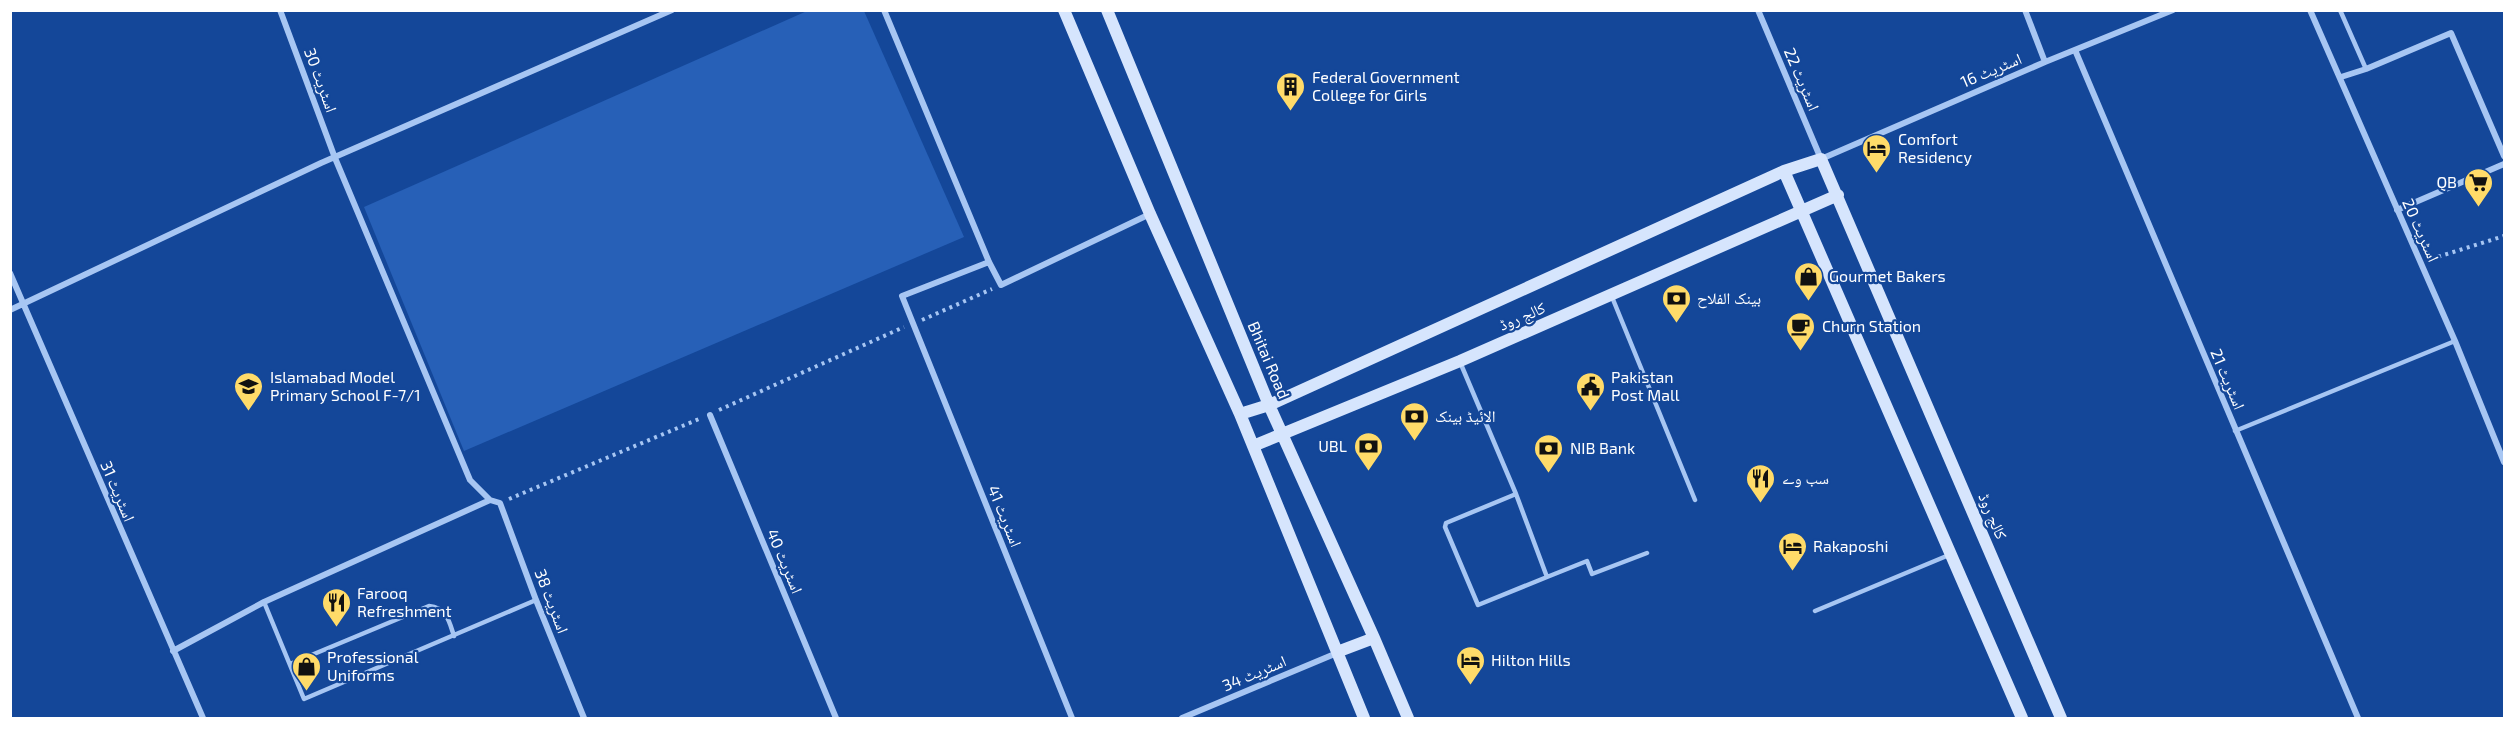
<svg xmlns="http://www.w3.org/2000/svg" width="2515" height="729" font-family="'Exo 2','Noto Naskh Arabic',sans-serif">
	<style>
		.green { fill: #2760b7 }
		.lines { fill: none; stroke-linecap: round; stroke-linejoin: round }
		.path { stroke: #a7c6f3; stroke-width: 4; stroke-dasharray: 3 4.5; stroke-linecap: butt }
		.lane { stroke: #a7c6f3; stroke-width: 4.5 }
		.street { stroke: #a7c6f3; stroke-width: 6 }
		.secondary { stroke: #d6e5fd; stroke-width: 12 }
		.labels { text-anchor: middle; stroke-width: 4.5; stroke-linejoin: round; paint-order: stroke }
		.street-label { font-size: 16px; fill: #fff; stroke: #144799 }
		.poi-label { font-size: 16px; fill: #fff; stroke: #144799; text-anchor: start }
	</style>
	<rect width="100%" height="100%" fill="#144799"/>
	<path class="green" d="M 807,11 L 864,11 L 964,237 L 464,451 L 364,207 Z"/>
	<g class="lines">
		<path class="path" d="M 2431,259 L 2504,236
			M 922,320 L 992,289
			M 719,410 L 904,327
			M 509,499 L 699,419"/>
		<path class="lane" d="M 2340,10 L 2366,69
			M 1612,297 L 1695,500
			M 1460,362 L 1516,494 L 1547,577 L 1478,605 L 1445,527 L 1446,523 L 1516,494
			M 2235,431 L 2455,341
			M 1547,577 L 1587,561 L 1592,574 L 1647,553
			M 264,602 L 304,699 L 536,600
			M 1815,611 L 1949,555
			M 290,664 L 429,606 C 447,608 449,621 454,636"/>
		<path class="street" d="M 280,10 L 335,158 L 470,480 L 490,500 L 500,503 L 536,600 L 584,718
			M 884,10 L 989,262 L 1001,285 L 1150,214
			M 1758,10 L 1821,159 L 2045,62 L 2173,10
			M 2025,10 L 2045,62
			M 2310,10 L 2455,341 L 2504,462
			M 2075,50 L 2358,718
			M 2341,77 L 2366,69 L 2451,33 L 2504,156
			M 2397,210 L 2504,164
			M 989,262 L 902,296 L 1072,718
			M 10,273 L 203,718
			M 10,310 L 321,163 L 672,10
			M 710,415 L 836,718
			M 173,651 L 264,602 L 490,500
			M 1182,718 L 1337,653"/>
		<path class="secondary" d="M 1064,10 L 1150,214 L 1240,414 L 1364,718
			M 1107,10 L 1269,405 L 1374,638 L 1408,718
			M 1784,171 L 2022,718
			M 1240,414 L 1269,405 L 1784,171 L 1821,159 L 2061,718
			M 1253,446 L 1460,361 L 1838,195
			M 1337,652 L 1374,638"/>
	</g>
	<defs>
		<symbol id="building-pin" viewBox="-11 -11 22 30"><path d="M0 17L-7.5 6A9.5 9.5 0 1 1 7.5 6Z" fill="#ffdb69" stroke="#144799"/><path d="M-4-6H4V6H1V3H-1V6H-4ZM-2.5-4.3h1.7v1.8h-1.7ZM.8-4.3h1.7v1.8H.8ZM-2.5-1h1.7V.8h-1.7ZM.8-1h1.7V.8H.8Z" fill="#111"/></symbol>
		<symbol id="hotel-pin" viewBox="-11 -11 22 30"><path d="M0 17L-7.5 6A9.5 9.5 0 1 1 7.5 6Z" fill="#ffdb69" stroke="#144799"/><path d="M-6-4.5h1.5V1H6V5H4.5V3h-9V5H-6ZM-4 0a1.8 1.8 0 1 1 3.6 0ZM.5 0V-2.5h3Q6-2.5 6 0Z" fill="#111"/></symbol>
		<symbol id="supermarket-pin" viewBox="-11 -11 22 30"><path d="M0 17L-7.5 6A9.5 9.5 0 1 1 7.5 6Z" fill="#ffdb69" stroke="#144799"/><path d="M-6-5.5h2.5l.6 2H6L4.5 2H-2.5L-4.4-4H-6ZM-1.5 3.2a1.3 1.3 0 1 0 .1 0ZM3 3.2a1.3 1.3 0 1 0 .1 0Z" fill="#111"/></symbol>
		<symbol id="shop-pin" viewBox="-11 -11 22 30"><path d="M0 17L-7.5 6A9.5 9.5 0 1 1 7.5 6Z" fill="#ffdb69" stroke="#144799"/><path d="M-5-2.5h2.3a2.7 3.5 0 0 1 5.4 0H5L5.5 6h-11ZM-1.5-2.5h3a1.5 2.3 0 0 0-3 0Z" fill="#111"/></symbol>
		<symbol id="bank-pin" viewBox="-11 -11 22 30"><path d="M0 17L-7.5 6A9.5 9.5 0 1 1 7.5 6Z" fill="#ffdb69" stroke="#144799"/><path d="M-6-4H6V4H-6ZM0-2.3a2.3 2.3 0 1 0 0 4.6a2.3 2.3 0 1 0 0-4.6Z" fill="#111"/></symbol>
		<symbol id="cafe-pin" viewBox="-11 -11 22 30"><path d="M0 17L-7.5 6A9.5 9.5 0 1 1 7.5 6Z" fill="#ffdb69" stroke="#144799"/><path d="M-5.5-4.5H6V0H3Q3 3.5 0 3.5H-2.5Q-5.5 3.5-5.5 0ZM3-3.2v2h1.7v-2ZM-6 4.5H4V6H-6Z" fill="#111"/></symbol>
		<symbol id="school-pin" viewBox="-11 -11 22 30"><path d="M0 17L-7.5 6A9.5 9.5 0 1 1 7.5 6Z" fill="#ffdb69" stroke="#144799"/><path d="M0-5L7-2L0 1L-7-2ZM-4 1L0 2.5L4 1V4Q0 6-4 4Z" fill="#111"/></symbol>
		<symbol id="civic-pin" viewBox="-11 -11 22 30"><path d="M0 17L-7.5 6A9.5 9.5 0 1 1 7.5 6Z" fill="#ffdb69" stroke="#144799"/><path d="M-.6-6.5H3V-4.5H.6V-3L4-1V1h2V6H-6V1h2V-1L-.6-3ZM-1.2 2.5V6h2.4V2.5Z" fill="#111"/></symbol>
		<symbol id="restaurant-pin" viewBox="-11 -11 22 30"><path d="M0 17L-7.5 6A9.5 9.5 0 1 1 7.5 6Z" fill="#ffdb69" stroke="#144799"/><path d="M-5-6h1v4h1v-4h1v4h1v-4h1v5L-1.5 .5V6h-2V.5L-5-1ZM5-6V6H3V1.5H1.5Q1.5-4 5-6Z" fill="#111"/></symbol>
	</defs>
	<g fill-rule="evenodd">
		<use href="#building-pin" x="1274" y="70" width="33" height="45"/>
		<use href="#hotel-pin" x="1860" y="132" width="33" height="45"/>
		<use href="#supermarket-pin" x="2462" y="166" width="33" height="45"/>
		<use href="#shop-pin" x="1792" y="260" width="33" height="45"/>
		<use href="#bank-pin" x="1660" y="282" width="33" height="45"/>
		<use href="#cafe-pin" x="1784" y="310" width="33" height="45"/>
		<use href="#school-pin" x="232" y="370" width="33" height="45"/>
		<use href="#civic-pin" x="1574" y="370" width="33" height="45"/>
		<use href="#bank-pin" x="1398" y="400" width="33" height="45"/>
		<use href="#bank-pin" x="1352" y="430" width="33" height="45"/>
		<use href="#bank-pin" x="1532" y="432" width="33" height="45"/>
		<use href="#restaurant-pin" x="1744" y="462" width="33" height="45"/>
		<use href="#hotel-pin" x="1776" y="530" width="33" height="45"/>
		<use href="#restaurant-pin" x="320" y="586" width="33" height="45"/>
		<use href="#hotel-pin" x="1454" y="644" width="33" height="45"/>
		<use href="#shop-pin" x="290" y="650" width="33" height="45"/>
	</g>
	<g class="labels">
		<g class="street-label">
			<text transform="translate(1991 70) rotate(-23)" y="6">اسٹریٹ 16</text>
			<text transform="translate(1802 79) rotate(67)" y="6">اسٹریٹ 22</text>
			<text transform="translate(321 80) rotate(70)" y="6">اسٹریٹ 30</text>
			<text transform="translate(2421 230) rotate(66)" y="6">اسٹریٹ 20</text>
			<text transform="translate(1522 316) rotate(-23)" y="6">کالج روڈ</text>
			<text transform="translate(1269 360) rotate(67)" y="6">Bhitai Road</text>
			<text transform="translate(2228 379) rotate(67)" y="6">اسٹریٹ 21</text>
			<text transform="translate(118 491) rotate(67)" y="6">اسٹریٹ 31</text>
			<text transform="translate(1005 516) rotate(68)" y="6">اسٹریٹ 41</text>
			<text transform="translate(1993 516) rotate(67)" y="6">کالج روڈ</text>
			<text transform="translate(785 561) rotate(67)" y="6">اسٹریٹ 40</text>
			<text transform="translate(552 601) rotate(69)" y="6">اسٹریٹ 38</text>
			<text transform="translate(1254 673) rotate(-23)" y="6">اسٹریٹ 34</text>
		</g>
		<g class="poi-label">
			<text x="1312" y="83">Federal Government<tspan x="1312" dy="18">College for Girls</tspan></text>
			<text x="1898" y="145">Comfort<tspan x="1898" dy="18">Residency</tspan></text>
			<text x="2457" y="188" text-anchor="end">QB</text>
			<text x="1829" y="282">Gourmet Bakers</text>
			<text x="1697" y="304">بینک الفلاح</text>
			<text x="1822" y="332">Churn Station</text>
			<text x="270" y="383">Islamabad Model<tspan x="270" dy="18">Primary School F-7/1</tspan></text>
			<text x="1611" y="383">Pakistan<tspan x="1611" dy="18">Post Mall</tspan></text>
			<text x="1435" y="422">الائیڈ بینک</text>
			<text x="1347" y="452" text-anchor="end">UBL</text>
			<text x="1570" y="454">NIB Bank</text>
			<text x="1782" y="484">سب وے</text>
			<text x="1813" y="552">Rakaposhi</text>
			<text x="357" y="599">Farooq<tspan x="357" dy="18">Refreshment</tspan></text>
			<text x="327" y="663">Professional<tspan x="327" dy="18">Uniforms</tspan></text>
			<text x="1491" y="666">Hilton Hills</text>
		</g>
	</g>
	<rect width="2515" height="729" fill="none" stroke="#ffffff" stroke-width="24"/>
</svg>
